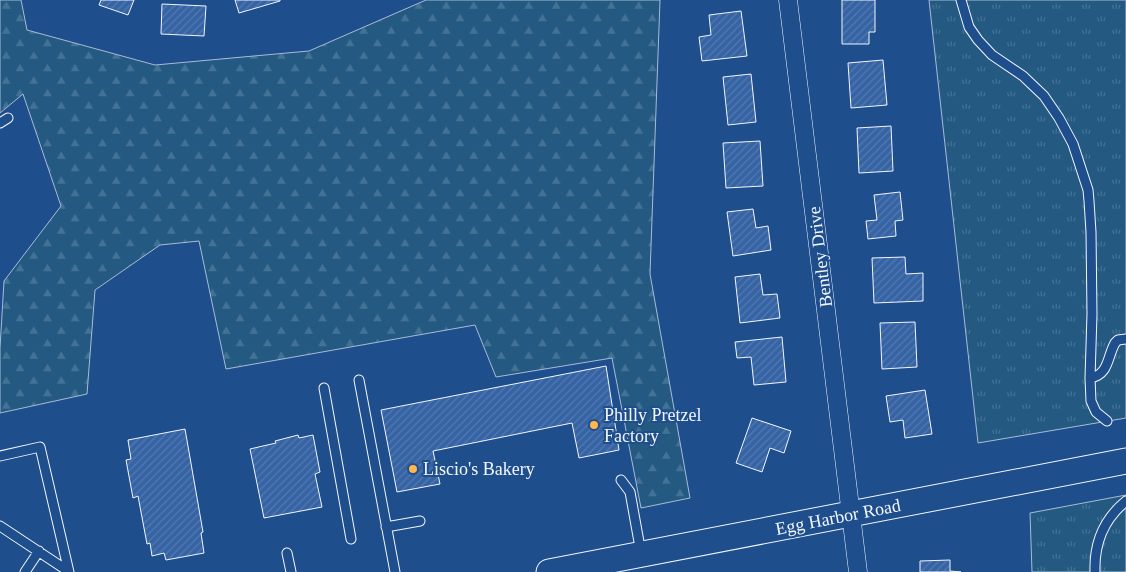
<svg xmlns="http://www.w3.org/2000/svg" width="1126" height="572" font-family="'Times New Roman',serif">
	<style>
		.grass { fill: url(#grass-tufts); stroke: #a8bbd7 }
		.forest { fill: url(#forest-firs); stroke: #a8bbd7 }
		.building { fill: url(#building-hatch); stroke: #f2f6ff }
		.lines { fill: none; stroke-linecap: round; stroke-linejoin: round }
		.lane-casing { stroke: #f2f6ff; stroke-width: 11 }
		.street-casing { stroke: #f2f6ff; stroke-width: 19 }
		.secondary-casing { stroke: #f2f6ff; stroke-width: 27 }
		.lane { stroke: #1f4e8c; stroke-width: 9 }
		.street { stroke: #1f4e8c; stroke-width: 18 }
		.secondary { stroke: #1f4e8c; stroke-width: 25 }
		.poi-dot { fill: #ffb74d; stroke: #1f4e8c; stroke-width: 2 }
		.labels { text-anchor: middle; stroke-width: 4; stroke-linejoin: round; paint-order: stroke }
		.street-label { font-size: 18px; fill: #f2f6ff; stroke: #1f4e8c }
		.poi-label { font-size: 18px; fill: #f2f6ff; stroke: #1f4e8c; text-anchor: start }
	</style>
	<defs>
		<pattern id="grass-tufts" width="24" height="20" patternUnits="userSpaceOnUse" patternTransform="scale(1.25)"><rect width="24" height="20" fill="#245a82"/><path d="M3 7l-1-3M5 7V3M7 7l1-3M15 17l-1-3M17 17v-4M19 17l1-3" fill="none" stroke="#447295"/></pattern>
		<pattern id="forest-firs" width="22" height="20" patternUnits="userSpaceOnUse" patternTransform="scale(1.25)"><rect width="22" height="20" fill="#245a82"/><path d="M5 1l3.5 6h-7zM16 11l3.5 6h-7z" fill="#447295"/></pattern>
		<pattern id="building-hatch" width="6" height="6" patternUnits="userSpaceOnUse" patternTransform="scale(1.25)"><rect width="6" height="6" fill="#3563a3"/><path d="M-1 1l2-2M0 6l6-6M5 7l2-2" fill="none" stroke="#537ab1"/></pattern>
	</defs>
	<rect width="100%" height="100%" fill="#1f4e8c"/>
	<path class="grass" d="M 929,0 L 1126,0 L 1126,418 L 978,443 Z
		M 1126,495 L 1126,572 L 1032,572 L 1030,513 Z"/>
	<path class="forest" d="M 0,0 L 21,0 L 27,30 L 155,65 L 309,51 L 426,0 L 660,0 L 650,274 L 690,498 L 641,508 L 612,358 L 496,377 L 475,325 L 226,369 L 199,241 L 160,245 L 95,290 L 87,394 L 0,413 L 0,348 L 4,281 L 61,206 L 23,94 L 0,113 Z"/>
	<path class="building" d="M 101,0 L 134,0 L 128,15 L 99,5 Z
		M 235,0 L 280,0 L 280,1 L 239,13 Z
		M 842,0 L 875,0 L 875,32 L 869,32 L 869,44 L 842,44 Z
		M 162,4 L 206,6 L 204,36 L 161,34 Z
		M 741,11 L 747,56 L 702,61 L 699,37 L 711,35 L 709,15 Z
		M 883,60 L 887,105 L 851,108 L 848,63 Z
		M 751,74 L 756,122 L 728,125 L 723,77 Z
		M 891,126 L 893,171 L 859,173 L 857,128 Z
		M 760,141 L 763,186 L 726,188 L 723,143 Z
		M 900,192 L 903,220 L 895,221 L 896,236 L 868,239 L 866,221 L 877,220 L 874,195 Z
		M 753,209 L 756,228 L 768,226 L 771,250 L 733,256 L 727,212 Z
		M 905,257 L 906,274 L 923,273 L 923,301 L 874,303 L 872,258 Z
		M 760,274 L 763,295 L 777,294 L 780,318 L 740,323 L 735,277 Z
		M 915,322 L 917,367 L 882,369 L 880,323 Z
		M 782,337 L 786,382 L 754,385 L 751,357 L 737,358 L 735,342 Z
		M 606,366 L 619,450 L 579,458 L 572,423 L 433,451 L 440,484 L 397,492 L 381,410 Z
		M 925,390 L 932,434 L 905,438 L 903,420 L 890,422 L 886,396 Z
		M 752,418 L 791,431 L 784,453 L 770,448 L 762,472 L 736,463 Z
		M 185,429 L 203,532 L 201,533 L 204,553 L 166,560 L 164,553 L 152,556 L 150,543 L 147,544 L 138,496 L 133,498 L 126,460 L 131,459 L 128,440 Z
		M 298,435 L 299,438 L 313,435 L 320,472 L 315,474 L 322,507 L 264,518 L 250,449 L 276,443 L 275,441 Z
		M 950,560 L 950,571 L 961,572 L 920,572 L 920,561 Z"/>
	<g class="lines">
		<defs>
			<path id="lane" d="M 961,0 L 969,27 L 978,40 L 992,55 L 1023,76 L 1044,96 L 1059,118 L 1073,144 L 1088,190 L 1089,201 L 1091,232 L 1092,314 L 1090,378 L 1091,401 L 1096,412 L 1107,421
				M 0,123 L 8,118
				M 1090,378 C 1109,375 1107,357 1115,343 L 1118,340 L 1126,339
				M 359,380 L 395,572
				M 324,388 L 351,539
				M 0,456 L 40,447 L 69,572
				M 621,480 L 630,492 L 641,553
				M 0,526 L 68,571
				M 386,527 L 420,521
				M 287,553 L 291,572
				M 25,572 L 39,551
				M 1095,572 C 1094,544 1104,519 1126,501"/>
			<path id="street" d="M 788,0 L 858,572"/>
			<path id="secondary" d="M 549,572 L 1126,461"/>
		</defs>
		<use href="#lane" class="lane-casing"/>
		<use href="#street" class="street-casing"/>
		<use href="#secondary" class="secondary-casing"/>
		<use href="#lane" class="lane"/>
		<use href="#street" class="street"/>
		<use href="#secondary" class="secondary"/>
	</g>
	<g class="poi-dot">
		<circle cx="594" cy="425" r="5"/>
		<circle cx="413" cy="469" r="5"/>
	</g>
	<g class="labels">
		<g class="street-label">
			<text transform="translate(820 257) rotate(-97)" y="6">Bentley Drive</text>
			<text transform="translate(838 517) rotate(-11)" y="6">Egg Harbor Road</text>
		</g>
		<g class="poi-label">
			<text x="604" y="421">Philly Pretzel<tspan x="604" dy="21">Factory</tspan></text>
			<text x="423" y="475">Liscio's Bakery</text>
		</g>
	</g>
</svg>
